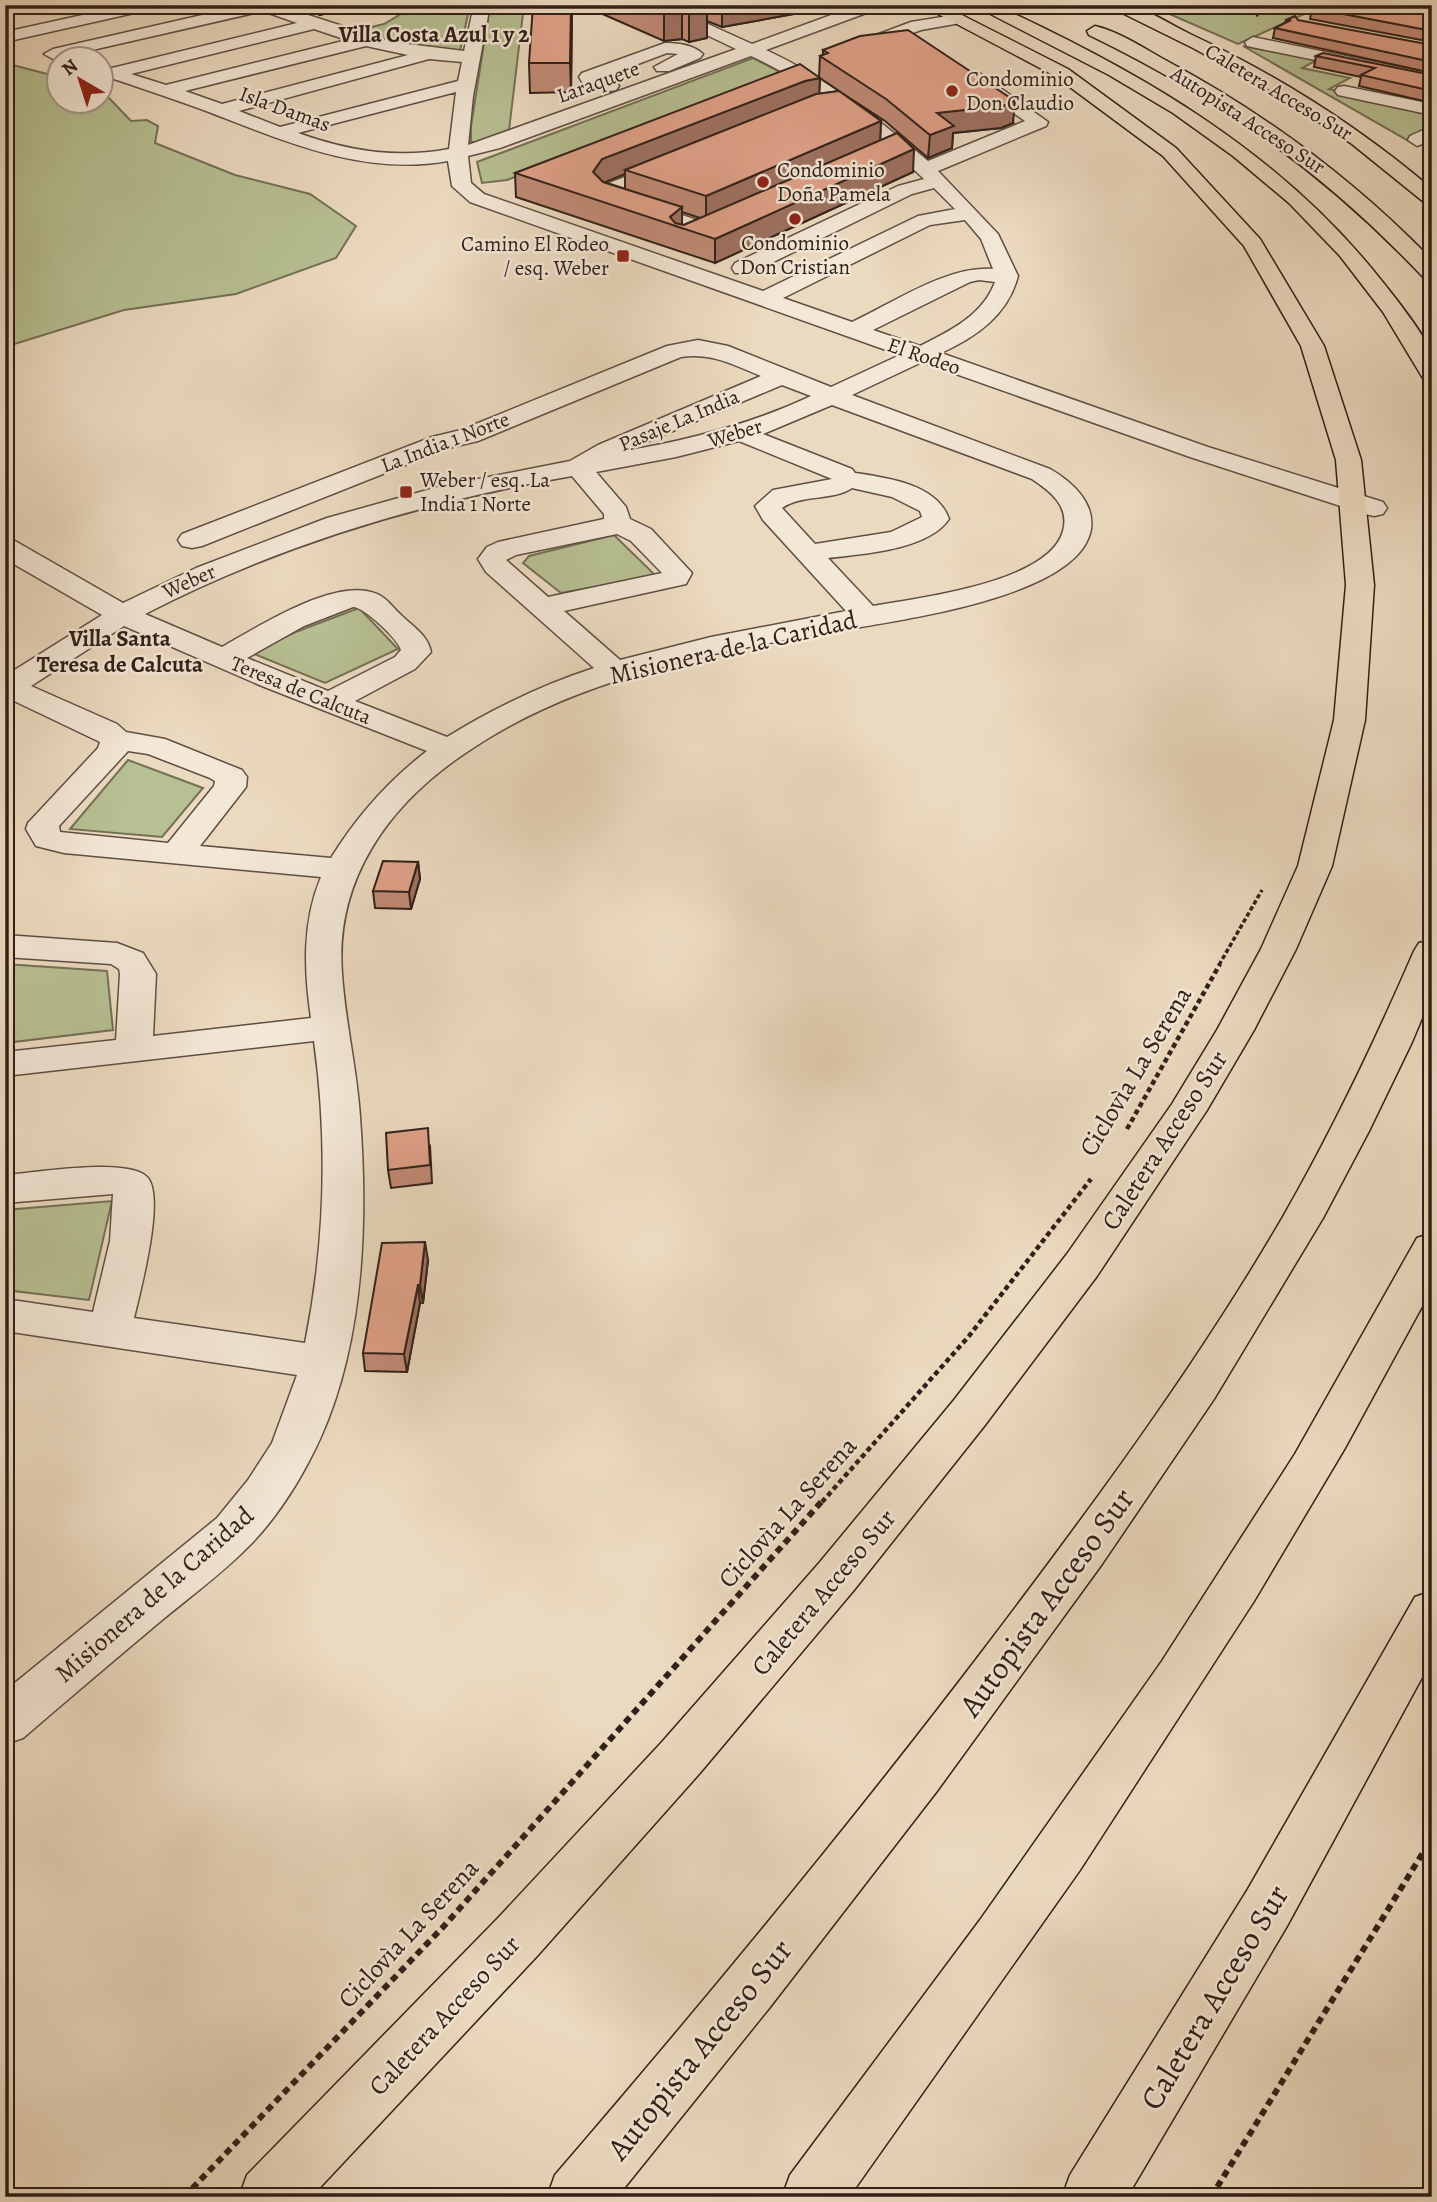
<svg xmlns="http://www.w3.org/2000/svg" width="1437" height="2202" font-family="Alegreya,serif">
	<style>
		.green { fill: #b7c093; stroke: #747056; stroke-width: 2 }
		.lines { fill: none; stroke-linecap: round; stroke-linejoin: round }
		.minor-casing { stroke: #5f4e43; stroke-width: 3 }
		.major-casing { stroke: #302019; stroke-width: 3 }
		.highway-casing { stroke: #302019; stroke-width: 3 }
		.path-far3 { stroke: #302019; stroke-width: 2; stroke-dasharray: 2.5 2; stroke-linecap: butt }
		.path-far2 { stroke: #302019; stroke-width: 3.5; stroke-dasharray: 4.5 2.5; stroke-linecap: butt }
		.path-far1 { stroke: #302019; stroke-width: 4.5; stroke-dasharray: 5 3.5; stroke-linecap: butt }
		.path { stroke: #302019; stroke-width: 6; stroke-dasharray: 7 5; stroke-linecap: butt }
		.minor { fill: #f3e7d6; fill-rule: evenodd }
		.major { fill: #ecdac0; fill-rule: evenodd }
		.highway { fill: #ecdac0; fill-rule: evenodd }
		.wall { fill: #c28b77; stroke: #302019; stroke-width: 2; fill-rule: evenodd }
		.shaded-wall { fill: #9e7161; stroke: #302019; stroke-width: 2 }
		.building { fill: #e1a28a; stroke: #302019; stroke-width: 2 }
		.poi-dot { fill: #8f2418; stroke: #f3e7d6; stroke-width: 2.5 }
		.labels { text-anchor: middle; stroke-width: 5; stroke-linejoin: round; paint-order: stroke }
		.far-poi-label { font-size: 21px; fill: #302019; stroke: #f3e7d6; text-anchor: start }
		.far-street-label { font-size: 21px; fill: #302019; stroke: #f3e7d6 }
		.far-neighbourhood-label { font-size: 23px; font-weight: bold; fill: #302019; stroke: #f3e7d6 }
		.street-label { font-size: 26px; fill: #302019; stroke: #f3e7d6 }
		.near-street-label { font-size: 32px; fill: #302019; stroke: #f3e7d6 }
	</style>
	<rect width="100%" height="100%" fill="#ecdac0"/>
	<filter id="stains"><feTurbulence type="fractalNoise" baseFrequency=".00286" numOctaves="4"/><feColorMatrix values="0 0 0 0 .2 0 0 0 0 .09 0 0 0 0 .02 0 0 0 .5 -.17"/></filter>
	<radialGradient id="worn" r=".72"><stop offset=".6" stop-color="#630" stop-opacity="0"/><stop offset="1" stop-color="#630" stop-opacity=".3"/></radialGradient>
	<path class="green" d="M 416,5 L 470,5 L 460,51 L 449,52 L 379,40 L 354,31 L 384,24 Z
		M 490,5 L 524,5 L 509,130 L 481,142 L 471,142 L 471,126 Z
		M 1149,5 L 1324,5 L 1238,44 Z
		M 1243,46 L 1317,60 L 1302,68 L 1350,78 L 1329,89 L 1432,112 L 1432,126 L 1407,140 Z
		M 753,58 L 784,74 L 507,180 L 482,183 L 477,162 Z
		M 5,63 L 59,77 L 60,102 L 102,102 L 102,94 L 109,98 L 131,121 L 147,120 L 158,126 L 155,143 L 235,175 L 310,194 L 356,226 L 336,258 L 236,294 L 124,310 L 5,347 Z
		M 614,535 L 656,576 L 561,593 L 523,563 L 529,556 Z
		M 359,608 L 398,649 L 325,683 L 252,653 L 293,633 Z
		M 128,760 L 203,788 L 162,837 L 70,829 Z
		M 5,964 L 107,971 L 113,1030 L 5,1043 Z
		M 112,1201 L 89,1300 L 5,1290 L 5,1210 Z"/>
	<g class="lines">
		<defs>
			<path id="minor" d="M 128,5 L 136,10 L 134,13 L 5,42 L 5,32 Z
				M 246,5 L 277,5 L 392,42 L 464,51 L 474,5 L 490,5 L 473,96 L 468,145 L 736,49 L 644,5 L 666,5 L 752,44 L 853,7 L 851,5 L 868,5 L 871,9 L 869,12 L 766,50 C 825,77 879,120 928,161 L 1025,121 L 966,80 L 963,76 L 966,72 L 978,72 L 1048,122 L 1046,126 L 938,171 L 998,234 L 1018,276 C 1008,315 976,337 941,353 L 1208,447 L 1383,502 L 1387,508 L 1383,514 L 1374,516 L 1365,514 L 1190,457 L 922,362 L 852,395 L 1050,469 C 1071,481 1095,502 1091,529 C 1079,602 874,623 814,635 C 763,644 712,653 663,667 C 591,686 522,713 461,756 C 387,807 335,881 342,973 C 345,1021 357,1069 360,1117 C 368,1222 364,1342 320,1439 C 303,1476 279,1515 251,1544 C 222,1574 187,1599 156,1625 C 111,1663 67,1700 23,1738 L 5,1744 L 5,1691 L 217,1518 L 248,1480 L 272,1443 L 297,1375 L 5,1331 L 5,1299 L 93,1312 L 110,1241 L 113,1194 L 5,1203 L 5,1175 C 35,1173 127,1157 147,1177 C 166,1196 140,1292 134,1318 L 305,1343 C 325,1244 328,1142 314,1041 L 5,1076 L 5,1052 L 116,1040 L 120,974 L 119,969 L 111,964 L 5,957 L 5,935 L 117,943 L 143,953 L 156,974 L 153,1036 L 311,1018 C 304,971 302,922 321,877 L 64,853 L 36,846 L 26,829 L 28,823 L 98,748 L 100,742 L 10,699 L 5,700 L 5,676 L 102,615 L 5,559 L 5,539 L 15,541 L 123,603 L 196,568 L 327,518 L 438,487 L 570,461 L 598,445 L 761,376 C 734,365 711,352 681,357 L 478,441 L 448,448 L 202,546 L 192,548 L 182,546 L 178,540 L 182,534 L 432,437 L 461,430 L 667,346 L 698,340 L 728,346 L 831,387 L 900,355 L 470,202 L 452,186 L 448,161 C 363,176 287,142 209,112 C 174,99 138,87 102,75 L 102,65 L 112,68 L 297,23 L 263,11 L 53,59 L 44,54 L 53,49 ZM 314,29 L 347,40 L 166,85 L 131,74 ZM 366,46 L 408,55 L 222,104 L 185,91 ZM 751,56 C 811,83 876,132 924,179 L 898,186 L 735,263 L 732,268 L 735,273 L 751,273 L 912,194 L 934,188 L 955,209 L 918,216 L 763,291 L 484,194 L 471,183 L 468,156 L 500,148 ZM 429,59 L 462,62 L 458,81 L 280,127 L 239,111 ZM 456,92 L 449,149 C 397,159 348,151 298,133 ZM 965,220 L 981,239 L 993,269 C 948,265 893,303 852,322 L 783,298 L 930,225 ZM 979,280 L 995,282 C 983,315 950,331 920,346 L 873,330 L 970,282 ZM 782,385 L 811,396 C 751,424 690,440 625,451 ZM 832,405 L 1032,479 C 1050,491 1070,506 1063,531 C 1049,583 918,598 873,606 L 828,558 C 863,554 928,550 949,519 C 937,484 888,478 855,473 L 852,469 L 763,434 ZM 739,441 L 832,479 L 773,490 L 755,506 L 763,520 L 846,611 L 711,637 L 620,660 L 564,611 L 686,584 L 692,573 L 651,529 L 630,519 L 626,507 L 596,472 L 676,457 ZM 572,476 L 604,514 L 604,519 L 498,542 L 487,547 L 478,559 L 486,572 L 594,668 C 542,685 494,708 447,737 L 355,701 L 415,669 L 431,652 C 428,635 412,626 401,615 C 393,608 387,598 377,594 C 336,576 258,627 222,647 L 145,614 C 280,544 423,502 572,476 ZM 852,488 L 892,497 L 920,511 L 922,517 L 891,532 L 815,544 L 782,508 C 802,494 833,501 852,488 ZM 617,534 L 631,541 L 662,573 L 548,597 L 506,560 L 516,555 ZM 353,607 C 364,607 398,639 401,650 L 395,657 L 328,691 L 247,658 L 304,626 ZM 124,626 L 262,686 L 427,751 C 388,781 357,816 331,858 L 200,846 L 246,787 L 247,777 L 242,770 L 165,739 L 126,732 L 117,724 L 31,686 ZM 128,751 L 148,754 L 210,778 L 215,781 L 214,786 L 168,843 L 60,832 L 59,826 Z
				M 361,5 L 387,5 L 385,8 L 367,13 L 361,11 L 359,8 Z
				M 1407,5 L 1432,5 L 1432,14 L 1409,8 Z
				M 960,14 L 968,19 L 966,22 L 921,30 L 853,55 L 844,50 L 847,46 L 911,22 Z
				M 1253,37 L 1432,74 L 1432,84 L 1247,46 L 1245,42 Z
				M 665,43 C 677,43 694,45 703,54 L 700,58 L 669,71 L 657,71 L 654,67 L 678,54 L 667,53 L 601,78 L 616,82 L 619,86 L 616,90 L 610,91 L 584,85 L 579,77 L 582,73 Z
				M 1344,86 L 1432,104 L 1432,115 L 1338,95 L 1335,91 L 1338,87 Z
				M 1432,126 L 1432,140 L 1417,146 L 1408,140 L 1410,136 Z
				M 674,158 L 684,164 L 681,168 L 619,193 L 714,226 L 717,230 L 714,234 L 700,234 L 600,200 L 597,196 L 604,185 Z"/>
			<path id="major" d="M 921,5 L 942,5 L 1068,69 L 1176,148 L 1260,239 L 1324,346 L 1361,460 L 1374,585 L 1365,720 L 1332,866 L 1296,949 L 1254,1030 L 1207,1110 L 1097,1276 L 985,1425 L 854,1590 L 699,1774 L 538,1955 L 311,2197 L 239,2197 L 247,2175 L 499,1917 L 662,1742 L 820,1562 L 954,1400 L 1067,1254 L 1172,1104 L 1217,1030 L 1261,949 L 1298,866 L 1334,720 L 1346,585 L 1336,460 L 1301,346 L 1244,246 L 1163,156 L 1055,76 Z
				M 1106,5 C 1113,5 1121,4 1127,5 C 1148,9 1171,25 1190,34 C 1277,75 1358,126 1432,189 L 1432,205 L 1425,203 L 1352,144 L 1275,93 L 1193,48 Z
				M 1432,1591 L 1432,1659 L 1287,1926 L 1127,2197 L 1062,2197 L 1070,2175 L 1248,1889 L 1415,1597 Z"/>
			<path id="highway" d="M 973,5 L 995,5 C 1141,72 1280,152 1381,280 C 1394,296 1427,338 1432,355 C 1434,363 1432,374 1432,382 L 1424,380 L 1383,312 L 1340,256 L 1289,203 L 1233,156 L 1173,113 L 1109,75 Z
				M 1095,26 C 1120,32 1145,49 1167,61 C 1266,114 1354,180 1432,260 L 1432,279 L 1424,278 C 1325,173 1219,98 1089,35 L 1087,31 Z
				M 1432,940 L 1432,994 L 1412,1042 L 1369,1131 L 1323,1218 L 1214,1399 L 1102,1564 L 937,1791 L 770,2007 L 617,2197 L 547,2197 L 555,2175 C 703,2003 847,1829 984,1649 C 1090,1509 1196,1367 1284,1215 C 1333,1129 1375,1041 1414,951 L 1419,943 Z
				M 1432,1233 L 1432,1288 L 1345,1448 L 1254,1601 L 1080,1870 L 849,2197 L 782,2197 L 790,2175 L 980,1920 L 1162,1661 L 1295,1454 L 1417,1238 Z"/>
		</defs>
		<use href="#minor" class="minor-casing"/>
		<use href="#major" class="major-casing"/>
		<use href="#highway" class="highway-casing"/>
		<path class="path-far3" d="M 1256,16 L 1281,5"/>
		<path class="path-far2" d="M 1219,965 L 1262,890"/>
		<path class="path-far1" d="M 1127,1129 L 1220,964
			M 822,1502 L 969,1336 L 1091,1179"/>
		<path class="path" d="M 184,2197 L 444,1926 L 823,1500
			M 1211,2197 L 1432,1838"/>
		<use href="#minor" class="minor"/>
		<use href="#major" class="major"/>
		<use href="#highway" class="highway"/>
	</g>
	<path class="wall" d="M 291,5 L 358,5 L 320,15 Z
		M 572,5 L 571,92 L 530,93 L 529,63 Z
		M 582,5 L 833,5 L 833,7 L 722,27 L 707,21 L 707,38 L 689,42 L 682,39 L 664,41 Z
		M 1312,8 L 1432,15 L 1432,42 L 1310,19 Z
		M 1286,20 L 1432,45 L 1432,73 L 1273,38 L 1275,28 L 1285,23 Z
		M 823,50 L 1013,123 L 1001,128 L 953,133 L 952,148 L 928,158 L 885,121 L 839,91 L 881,121 L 880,141 L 913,172 L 715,263 L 516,197 L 515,173 L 819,77 L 820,56 L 823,55 ZM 820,78 L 839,91 L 819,94 ZM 625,174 L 625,189 L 604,182 ZM 682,212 L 700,218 L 684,225 L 682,225 Z
		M 1316,56 L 1432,75 L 1432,103 L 1359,86 L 1361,77 L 1314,67 Z
		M 418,862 L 420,879 L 411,909 L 375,908 L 373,891 Z
		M 430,1146 L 432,1183 L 391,1188 L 388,1170 Z
		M 428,1260 L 423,1303 L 420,1303 L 407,1372 L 365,1371 L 363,1353 Z"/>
	<path class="shaded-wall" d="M 319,5 L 358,5 L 320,15 Z
		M 571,5 L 572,5 L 571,92 L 570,63 Z
		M 722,5 L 833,5 L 833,7 L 722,27 Z
		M 707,10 L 707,38 L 689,42 L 689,14 Z
		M 682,11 L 682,39 L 664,41 L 664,12 Z
		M 820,78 L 819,100 L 625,170 L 625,174 L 603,183 L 593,172 L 602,159 L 805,81 Z
		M 1015,101 L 1013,123 L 1001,128 L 953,133 L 952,148 L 928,158 L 930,135 L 937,113 Z
		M 881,121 L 880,143 L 706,220 L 706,196 Z
		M 914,149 L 913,172 L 715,263 L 715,239 Z
		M 682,207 L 682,228 L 670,224 L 670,217 Z
		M 418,862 L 420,879 L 411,909 L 409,892 Z
		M 425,1242 L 428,1260 L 423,1303 L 420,1285 Z
		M 418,1285 L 420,1303 L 407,1372 L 404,1354 Z"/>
	<path class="building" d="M 533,5 L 571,5 L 570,63 L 529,63 Z
		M 647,5 L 697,5 L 707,10 L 689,14 L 682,11 L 664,12 Z
		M 1318,5 L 1381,5 L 1432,15 L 1432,31 L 1312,8 Z
		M 1295,16 L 1298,20 L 1432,45 L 1432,62 L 1275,28 L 1291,20 L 1286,20 Z
		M 908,30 L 1015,101 L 1003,106 L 937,113 L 954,126 L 930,135 L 886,99 L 820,56 L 828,53 L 823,50 L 860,36 Z
		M 1323,53 L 1432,75 L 1432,91 L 1361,75 L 1375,68 L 1316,56 Z
		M 800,64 L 820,78 L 805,81 L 602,159 L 593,172 L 603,182 L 682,207 L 670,217 L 675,223 L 684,225 L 897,133 L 914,149 L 715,239 L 515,173 Z
		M 839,91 L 881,121 L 706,196 L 625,170 L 816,94 Z
		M 383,861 L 418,862 L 409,892 L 373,891 Z
		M 428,1128 L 430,1165 L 388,1170 L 386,1133 Z
		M 425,1242 L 420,1285 L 418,1285 L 404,1354 L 363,1353 L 382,1243 Z"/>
	<g class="poi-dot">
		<circle cx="952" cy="91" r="7"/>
		<circle cx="763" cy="182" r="7"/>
		<circle cx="795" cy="219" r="7"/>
		<rect x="616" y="249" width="14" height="14" rx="3.5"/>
		<rect x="399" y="485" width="14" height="14" rx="3.5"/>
	</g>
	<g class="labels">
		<g class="far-poi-label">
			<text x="966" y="86">Condominio<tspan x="966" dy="24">Don Claudio</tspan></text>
			<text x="777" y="177">Condominio<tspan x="777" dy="24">Doña Pamela</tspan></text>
			<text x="795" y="250" text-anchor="middle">Condominio<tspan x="795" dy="24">Don Cristian</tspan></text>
			<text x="609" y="251" text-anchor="end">Camino El Rodeo<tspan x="609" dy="24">/ esq. Weber</tspan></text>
			<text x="420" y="487">Weber / esq. La<tspan x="420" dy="24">India 1 Norte</tspan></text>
		</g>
		<g class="far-street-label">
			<text transform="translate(598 82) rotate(-20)" y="7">Laraquete</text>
			<text transform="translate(1279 92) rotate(31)" y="7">Caletera Acceso Sur</text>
			<text transform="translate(285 109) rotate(20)" y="7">Isla Damas</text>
			<text transform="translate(1248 120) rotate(33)" y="7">Autopista Acceso Sur</text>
			<text transform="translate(924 356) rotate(19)" y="7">El Rodeo</text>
			<text transform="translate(679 420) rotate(-23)" y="7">Pasaje La India</text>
			<text transform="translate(735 433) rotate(-17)" y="7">Weber</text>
			<text transform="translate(445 442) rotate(-21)" y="7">La India 1 Norte</text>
			<text transform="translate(189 581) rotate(-24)" y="7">Weber</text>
			<text transform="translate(301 690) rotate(22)" y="7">Teresa de Calcuta</text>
		</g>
		<g class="far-neighbourhood-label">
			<text x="434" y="42">Villa Costa Azul 1 y 2</text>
			<text x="120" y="646">Villa Santa<tspan x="120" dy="26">Teresa de Calcuta</tspan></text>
		</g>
		<g class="street-label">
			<text transform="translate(733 647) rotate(-13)" y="9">Misionera de la Caridad</text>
			<text transform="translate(1135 1071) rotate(-59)" y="9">Ciclovìa La Serena</text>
			<text transform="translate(1164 1140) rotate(-57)" y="9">Caletera Acceso Sur</text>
			<text transform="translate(787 1512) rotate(-48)" y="9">Ciclovìa La Serena</text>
			<text transform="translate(823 1592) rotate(-50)" y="9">Caletera Acceso Sur</text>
			<text transform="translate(154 1594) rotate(-41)" y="9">Misionera de la Caridad</text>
			<text transform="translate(408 1933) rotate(-47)" y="9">Ciclovìa La Serena</text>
			<text transform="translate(444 2015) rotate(-47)" y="9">Caletera Acceso Sur</text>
		</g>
		<g class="near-street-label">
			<text transform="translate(1046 1602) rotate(-54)" y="11">Autopista Acceso Sur</text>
			<text transform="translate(1214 1997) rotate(-59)" y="11">Caletera Acceso Sur</text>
			<text transform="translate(699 2049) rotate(-51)" y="11">Autopista Acceso Sur</text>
		</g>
	</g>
	<rect width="1437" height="2202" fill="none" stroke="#ecdac0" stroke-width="28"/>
	<rect x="7" y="7" width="1423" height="2188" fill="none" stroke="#302019" stroke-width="3.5"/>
	<rect x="14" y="14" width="1409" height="2174" fill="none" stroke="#302019" stroke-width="2"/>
	<g transform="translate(80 80) rotate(321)"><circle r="33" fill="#f3e7d6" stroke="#a5978a" stroke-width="2"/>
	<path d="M0-5L12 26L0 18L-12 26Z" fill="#8f2418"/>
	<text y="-10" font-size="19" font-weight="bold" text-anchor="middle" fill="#302019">N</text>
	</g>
	<rect width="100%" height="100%" filter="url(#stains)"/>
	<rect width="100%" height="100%" fill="url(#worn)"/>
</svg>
